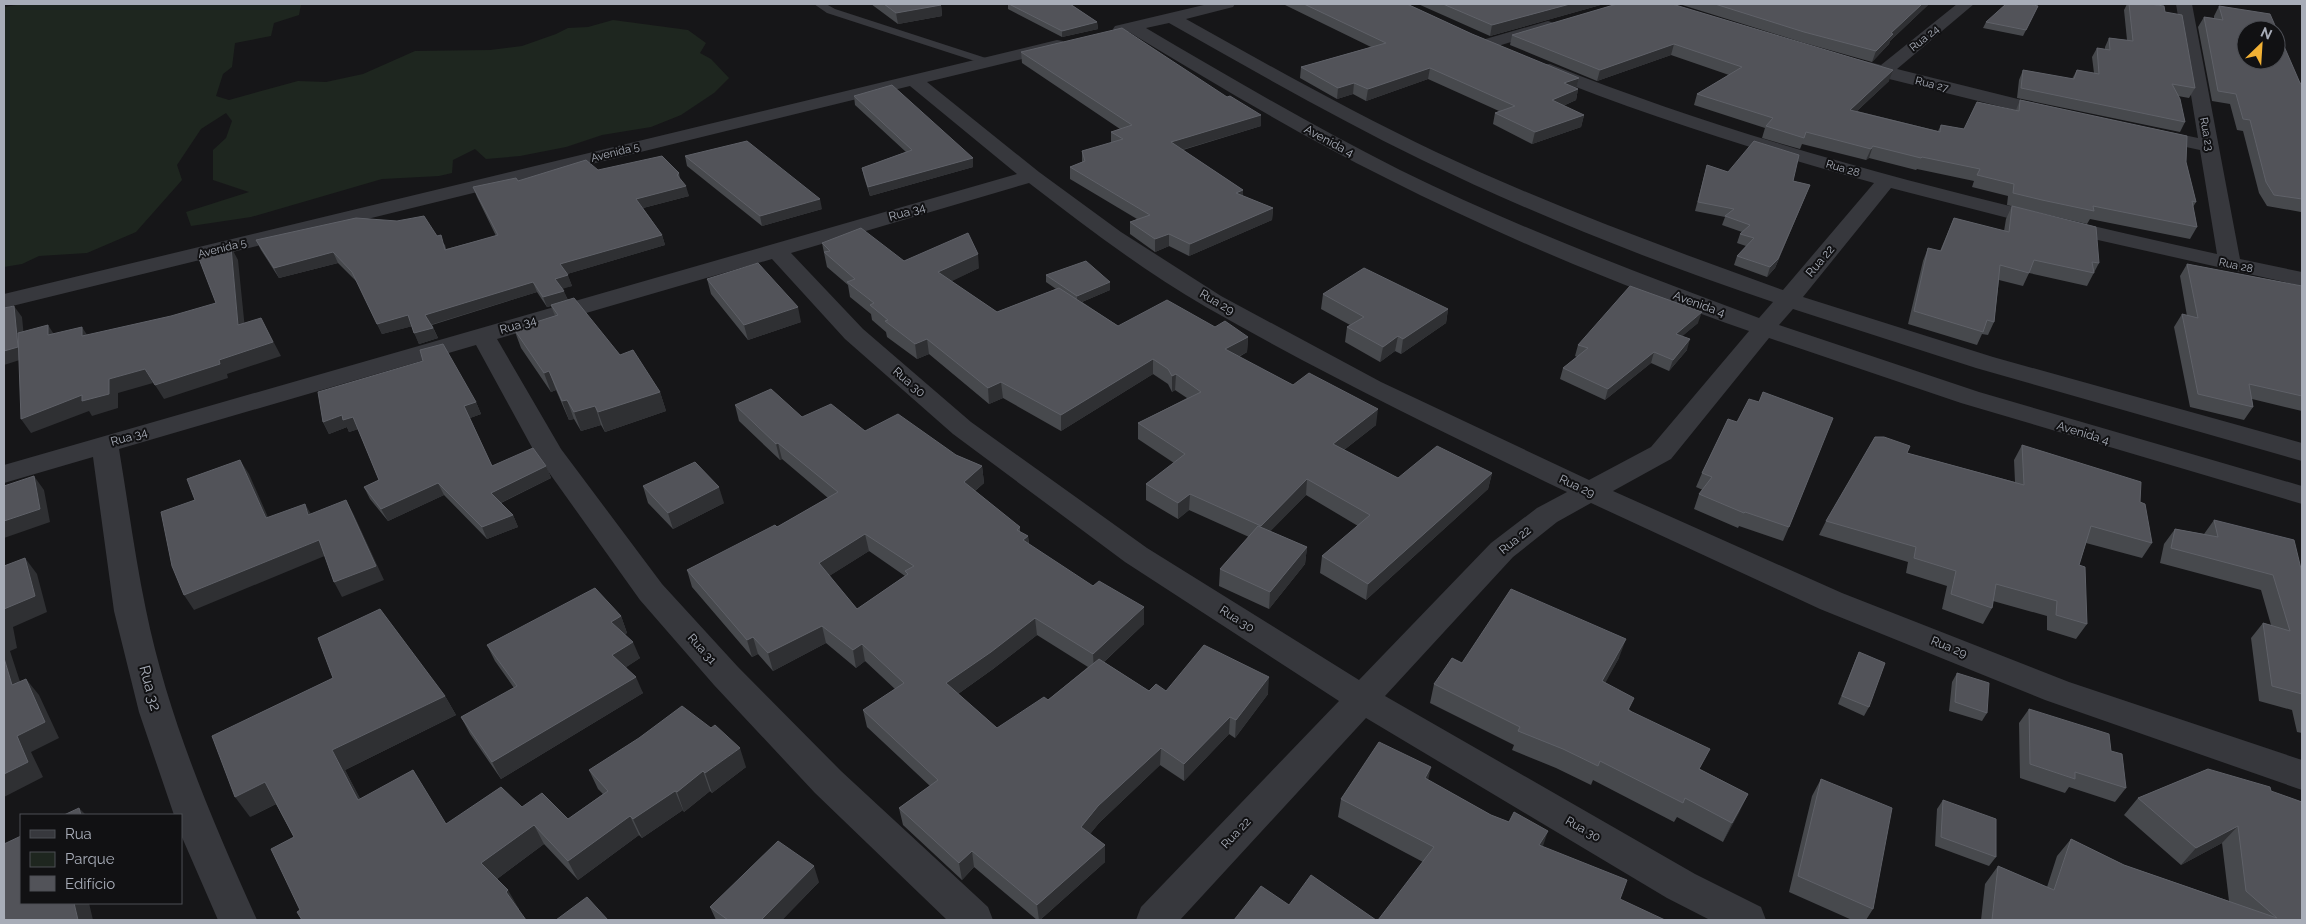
<svg xmlns="http://www.w3.org/2000/svg" width="2306" height="924" font-family="Raleway,sans-serif">
	<style>
		.green { fill: #1e261f }
		.lines { fill: none; stroke-linecap: round; stroke-linejoin: round }
		.service { fill: #37383d; fill-rule: evenodd }
		.minor { fill: #37383d; fill-rule: evenodd }
		.wall { fill: #47494d; fill-rule: evenodd }
		.shaded-wall { fill: #2f3033 }
		.building { fill: #525359; stroke: #5f6168; fill-rule: evenodd }
		.labels { text-anchor: middle; stroke-width: 4; stroke-linejoin: round; paint-order: stroke }
		.far-street-label { font-size: 11px; fill: #a8adb8; stroke: #111113 }
		.street-label { font-size: 12px; fill: #a8adb8; stroke: #111113 }
		.near-street-label { font-size: 15px; fill: #a8adb8; stroke: #111113 }
	</style>
	<rect width="100%" height="100%" fill="#161618"/>
	<path class="green" d="M 23,4 L 301,4 L 299,15 L 274,23 L 271,36 L 235,43 L 232,67 L 223,74 L 216,96 L 229,100 L 298,81 L 326,82 L 363,74 L 415,51 L 490,50 L 522,46 L 556,34 L 568,28 L 588,27 L 613,20 L 688,30 L 706,43 L 700,53 L 711,59 L 729,78 L 714,93 L 681,115 L 651,127 L 602,135 L 566,147 L 520,156 L 486,159 L 475,149 L 453,160 L 452,173 L 439,176 L 382,179 L 251,217 L 191,226 L 186,212 L 249,192 L 213,180 L 213,150 L 226,138 L 232,121 L 226,113 L 201,129 L 177,165 L 182,180 L 136,232 L 87,253 L 39,256 L 22,264 L 4,267 L 4,7 Z"/>
	<g class="lines">
		<path class="service" d="M 814,4 L 826,4 L 835,9 L 992,60 L 994,62 L 988,65 L 984,64 L 827,13 Z"/>
		<path class="minor" d="M 1208,4 L 1235,4 L 1233,7 L 1186,19 C 1268,65 1350,111 1436,152 C 1549,205 1666,248 1783,290 L 1874,183 C 1760,152 1647,116 1538,72 L 1535,68 L 1538,64 L 1550,64 C 1765,150 1992,204 2217,254 L 2200,150 L 2144,138 L 2141,134 L 2144,130 L 2151,128 L 2198,138 L 2176,4 L 2192,4 L 2240,259 L 2302,272 L 2302,286 L 2058,231 L 1891,188 L 1803,297 L 1993,357 L 2302,443 L 2302,461 L 1976,368 L 1793,309 L 1779,325 L 1979,392 L 2302,486 L 2302,504 L 1961,403 L 1769,338 L 1671,459 L 1613,491 L 1842,593 L 2069,682 L 2302,760 L 2302,790 L 2045,700 L 1820,609 L 1591,503 L 1557,522 L 1513,557 L 1385,696 L 1695,874 L 1761,907 L 1766,920 L 1710,920 L 1667,898 L 1366,718 L 1180,920 L 1136,920 L 1141,907 L 1339,701 L 1125,562 L 953,434 L 845,339 L 772,259 L 497,339 L 561,449 L 662,584 L 738,667 L 841,771 L 988,907 L 993,920 L 947,920 L 815,793 L 714,685 L 640,600 L 535,453 L 476,345 L 119,449 C 128,503 135,557 146,610 C 168,718 212,820 257,920 L 218,920 L 181,835 L 181,815 L 174,815 L 139,712 L 114,611 L 93,457 L 4,483 L 4,465 L 1017,174 L 910,86 L 4,308 L 4,294 L 1057,40 L 1063,41 L 1065,45 L 1063,49 L 927,82 L 1039,172 L 1121,232 L 1221,296 L 1381,382 L 1589,480 L 1651,447 L 1749,331 C 1626,288 1502,237 1386,178 C 1298,134 1213,83 1129,32 L 1121,34 L 1115,32 L 1113,29 L 1115,26 ZM 1169,23 C 1252,70 1336,118 1422,160 C 1535,215 1654,262 1773,302 L 1759,318 C 1638,273 1516,227 1400,170 C 1313,126 1229,77 1146,28 ZM 1029,183 C 1086,227 1144,271 1206,307 C 1323,374 1445,433 1567,492 L 1537,508 L 1491,543 L 1359,680 L 1147,548 L 971,422 L 863,329 L 791,253 Z
			M 1957,4 L 1974,4 L 1897,69 L 2062,110 L 2064,114 L 2062,118 L 2055,120 L 1877,76 L 1851,68 L 1848,64 L 1851,60 L 1857,59 L 1881,65 Z
			M 1548,21 L 1554,23 L 1556,26 L 1554,29 L 1488,49 L 1482,48 L 1480,44 L 1482,40 Z"/>
	</g>
	<path class="wall" d="M 871,4 L 939,4 L 941,5 L 942,16 L 898,24 Z
		M 1008,4 L 1070,4 L 1097,22 L 1098,29 L 1062,37 L 1008,9 Z
		M 1285,4 L 1407,4 L 1472,34 L 1579,78 L 1576,88 L 1578,89 L 1576,100 L 1563,106 L 1584,115 L 1581,127 L 1532,144 L 1493,124 L 1495,113 L 1499,111 L 1428,79 L 1366,101 L 1353,94 L 1337,99 L 1300,78 L 1301,67 L 1371,47 L 1285,5 Z
		M 1418,4 L 1604,4 L 1490,36 Z
		M 1617,4 L 1889,81 L 1857,111 L 1938,131 L 1941,125 L 1964,129 L 2016,110 L 2020,100 L 2186,162 L 2196,202 L 2193,207 L 2197,227 L 2190,239 L 2090,219 L 2087,224 L 2007,205 L 2008,196 L 1972,187 L 1974,181 L 1917,169 L 1916,170 L 1869,158 L 1866,160 L 1802,144 L 1800,149 L 1762,138 L 1765,128 L 1694,105 L 1697,94 L 1729,75 L 1671,55 L 1597,81 L 1510,45 L 1512,35 Z
		M 1679,4 L 1929,4 L 1890,41 L 1889,44 L 1872,62 L 1801,42 Z
		M 2127,4 L 2150,4 L 2165,12 L 2195,88 L 2189,98 L 2178,96 L 2185,122 L 2180,132 L 2017,98 L 2019,80 L 2023,70 L 2072,79 L 2077,70 L 2094,73 L 2092,57 L 2097,48 L 2105,49 L 2105,47 L 2109,38 L 2127,40 L 2124,10 Z
		M 2038,6 L 2023,36 L 1983,28 L 1986,22 Z
		M 2219,6 L 2300,83 L 2302,84 L 2302,217 L 2301,212 L 2267,206 L 2259,193 L 2243,131 L 2237,130 L 2230,104 L 2212,101 L 2198,27 L 2204,17 L 2214,18 L 2214,16 Z
		M 1021,52 L 1261,126 L 1183,150 L 1243,190 L 1243,196 L 1273,208 L 1272,220 L 1189,256 L 1169,246 L 1155,252 L 1130,234 L 1130,222 L 1137,219 L 1070,179 L 1070,167 L 1082,162 L 1082,151 L 1111,143 L 1111,132 L 1120,129 L 1022,63 Z
		M 854,96 L 973,167 L 870,196 L 864,177 L 862,168 L 906,152 L 855,105 Z
		M 685,156 L 822,209 L 762,226 L 687,166 Z
		M 1707,165 L 1728,172 L 1793,181 L 1810,185 L 1775,268 L 1767,277 L 1734,265 L 1737,256 L 1746,246 L 1737,243 L 1740,234 L 1742,232 L 1722,225 L 1725,217 L 1695,211 Z
		M 598,170 L 679,173 L 680,179 L 689,196 L 643,208 L 662,235 L 665,245 L 567,274 L 572,286 L 562,288 L 568,300 L 620,355 L 660,392 L 666,411 L 605,432 L 601,425 L 581,431 L 574,419 L 569,420 L 556,390 L 551,392 L 521,348 L 514,329 L 555,316 L 551,306 L 547,307 L 537,292 L 432,325 L 438,338 L 419,344 L 412,326 L 382,334 L 357,282 L 338,263 L 279,278 L 261,250 L 256,240 L 437,236 L 445,245 L 446,249 L 496,236 L 477,197 L 473,187 Z
		M 2012,206 L 2099,263 L 2087,286 L 2029,273 L 2023,286 L 1999,280 L 1994,322 L 1988,335 L 1982,334 L 1977,345 L 1908,324 L 1923,261 L 1928,248 L 1940,251 L 1954,218 L 2004,231 L 2006,219 Z
		M 822,243 L 904,261 L 979,268 L 951,281 L 997,312 L 1056,289 L 1046,282 L 1046,275 L 1110,290 L 1082,302 L 1118,326 L 1215,327 L 1248,337 L 1247,352 L 1239,357 L 1293,385 L 1376,425 L 1344,450 L 1398,478 L 1492,473 L 1488,489 L 1366,600 L 1320,573 L 1322,556 L 1358,526 L 1306,495 L 1270,531 L 1307,547 L 1305,564 L 1269,609 L 1219,586 L 1220,569 L 1249,537 L 1189,510 L 1178,519 L 1146,500 L 1146,484 L 1174,463 L 1138,439 L 1138,423 L 1187,398 L 1175,390 L 1172,392 L 1168,384 L 1153,374 L 1061,431 L 1003,398 L 989,404 L 929,354 L 917,359 L 887,337 L 886,332 L 872,320 L 871,314 L 850,297 L 848,285 L 827,267 Z
		M 2187,264 L 2302,286 L 2302,411 L 2252,399 L 2253,407 L 2244,420 L 2190,407 L 2174,327 L 2182,314 L 2187,316 L 2180,276 Z
		M 707,279 L 801,322 L 748,340 L 711,294 Z
		M 1323,294 L 1448,309 L 1446,323 L 1401,354 L 1395,351 L 1380,362 L 1345,342 L 1347,327 L 1350,325 L 1321,309 Z
		M 1698,323 L 1682,336 L 1687,350 L 1669,371 L 1651,363 L 1605,400 L 1560,379 L 1563,368 L 1577,357 L 1575,356 L 1578,345 Z
		M 476,402 L 481,414 L 470,418 L 492,466 L 546,466 L 551,478 L 501,503 L 513,515 L 518,527 L 487,539 L 444,495 L 388,521 L 370,499 L 364,487 L 379,480 L 358,429 L 349,432 L 347,427 L 329,434 L 323,422 Z
		M 735,405 L 802,417 L 865,431 L 956,455 L 982,466 L 984,483 L 975,491 L 1020,527 L 1020,532 L 1028,536 L 1029,544 L 1144,624 L 1104,662 L 1149,691 L 1268,694 L 1235,738 L 1229,734 L 1184,781 L 1160,765 L 1099,823 L 1090,834 L 1105,845 L 1105,862 L 1040,920 L 1037,920 L 974,867 L 962,880 L 903,825 L 899,808 L 930,786 L 867,727 L 863,710 L 895,689 L 865,661 L 856,668 L 826,643 L 773,671 L 758,654 L 752,657 L 692,587 L 687,570 L 777,527 L 828,498 L 782,459 L 780,460 L 739,421 ZM 869,551 L 905,576 L 857,609 L 829,576 ZM 1037,635 L 1088,667 L 1048,700 L 997,728 L 958,694 L 993,669 Z
		M 1728,419 L 1789,527 L 1783,541 L 1739,526 L 1738,528 L 1694,509 L 1699,494 L 1703,490 L 1696,487 L 1702,473 Z
		M 2022,445 L 2140,502 L 2152,543 L 2142,558 L 2086,543 L 2079,565 L 2087,624 L 2076,639 L 2047,630 L 2047,616 L 1993,601 L 1992,608 L 1983,624 L 1942,609 L 1947,586 L 1906,573 L 1908,562 L 1819,535 L 1826,521 L 1907,453 L 2015,482 L 2014,460 Z
		M 643,486 L 724,503 L 673,529 L 648,503 Z
		M 2214,520 L 2302,573 L 2302,733 L 2297,732 L 2292,710 L 2259,701 L 2251,638 L 2263,623 L 2271,625 L 2261,590 L 2160,563 L 2164,544 L 2175,529 L 2204,534 Z
		M 621,616 L 627,633 L 625,634 L 640,658 L 626,667 L 643,693 L 501,779 L 470,734 L 461,717 L 514,688 L 495,661 L 487,645 Z
		M 1859,652 L 1869,707 L 1864,716 L 1838,704 L 1855,661 Z
		M 1619,658 L 1605,682 L 1630,710 L 1700,769 L 1748,794 L 1723,842 L 1677,817 L 1674,822 L 1593,780 L 1591,785 L 1556,768 L 1512,750 L 1514,745 L 1430,703 L 1434,684 L 1462,663 Z
		M 1957,673 L 1987,713 L 1982,721 L 1949,711 L 1952,682 Z
		M 445,696 L 456,715 L 345,770 L 360,799 L 446,824 L 522,807 L 568,819 L 603,794 L 598,789 L 589,770 L 746,767 L 712,793 L 710,791 L 684,812 L 683,810 L 642,838 L 639,835 L 578,880 L 544,844 L 497,879 L 519,909 L 300,910 L 294,837 L 276,804 L 250,817 Z
		M 2029,709 L 2111,751 L 2126,788 L 2115,802 L 2069,787 L 2065,793 L 2020,778 L 2019,723 Z
		M 2208,769 L 2302,920 L 1981,920 L 1985,884 L 1998,866 L 2047,887 L 2057,856 L 2071,839 L 2124,865 L 2229,901 L 2222,843 L 2181,865 L 2124,815 L 2138,798 Z
		M 1821,779 L 1873,909 L 1866,920 L 1852,920 L 1789,892 L 1812,796 Z
		M 1428,780 L 1491,815 L 1509,822 L 1548,831 L 1423,862 L 1338,817 L 1341,799 Z
		M 1943,800 L 1996,857 L 1989,866 L 1935,846 L 1937,809 Z
		M 819,882 L 782,920 L 716,920 L 710,907 Z"/>
	<path class="shaded-wall" d="M 1570,4 L 1604,4 L 1490,36 L 1492,25 Z
		M 1922,4 L 1929,4 L 1890,41 L 1889,44 L 1872,62 L 1876,51 L 1891,33 Z
		M 941,5 L 942,16 L 898,24 L 896,13 Z
		M 1097,22 L 1098,29 L 1062,37 L 1062,31 Z
		M 1674,44 L 1671,55 L 1597,81 L 1600,70 Z
		M 1430,68 L 1428,79 L 1366,101 L 1368,89 Z
		M 1893,70 L 1889,81 L 1846,121 L 1850,110 Z
		M 1579,78 L 1576,89 L 1564,83 Z
		M 1354,83 L 1353,94 L 1337,99 L 1338,88 Z
		M 1578,89 L 1576,100 L 1549,112 L 1552,100 Z
		M 1261,115 L 1261,126 L 1171,153 L 1171,142 Z
		M 1584,115 L 1581,127 L 1532,144 L 1535,132 Z
		M 1873,146 L 1869,158 L 1866,160 L 1871,149 Z
		M 973,158 L 973,167 L 870,196 L 868,187 Z
		M 1810,185 L 1775,268 L 1767,277 L 1770,267 Z
		M 686,186 L 689,196 L 639,209 L 636,199 Z
		M 1243,190 L 1243,202 L 1236,193 Z
		M 820,199 L 822,209 L 762,226 L 760,216 Z
		M 1273,208 L 1272,220 L 1189,256 L 1190,244 Z
		M 1169,234 L 1169,246 L 1155,252 L 1155,239 Z
		M 662,235 L 665,245 L 564,275 L 560,264 Z
		M 231,247 L 238,260 L 246,339 L 238,325 Z
		M 333,252 L 338,263 L 279,278 L 274,268 Z
		M 978,254 L 979,268 L 940,287 L 938,272 Z
		M 568,275 L 572,286 L 559,290 L 555,279 Z
		M 533,282 L 537,292 L 430,325 L 425,315 Z
		M 1110,282 L 1110,290 L 1077,304 L 1077,296 Z
		M 564,291 L 568,301 L 547,307 L 543,297 Z
		M 14,306 L 22,317 L 26,358 L 4,365 L 4,351 Z
		M 798,307 L 801,322 L 748,340 L 744,325 Z
		M 1448,309 L 1446,323 L 1401,354 L 1403,339 Z
		M 1702,312 L 1698,323 L 1672,345 L 1676,334 Z
		M 408,315 L 413,326 L 382,334 L 377,324 Z
		M 261,318 L 281,356 L 227,374 L 228,378 L 164,399 L 155,385 L 219,360 Z
		M 48,325 L 57,339 L 48,335 Z
		M 82,327 L 91,341 L 82,336 Z
		M 433,328 L 438,338 L 419,344 L 414,333 Z
		M 1398,336 L 1395,351 L 1380,362 L 1383,347 Z
		M 1248,337 L 1247,352 L 1224,364 L 1225,349 Z
		M 927,339 L 929,354 L 917,359 L 915,344 Z
		M 1690,339 L 1687,350 L 1669,371 L 1673,360 Z
		M 1654,352 L 1651,363 L 1605,400 L 1608,389 Z
		M 1153,359 L 1153,374 L 1061,431 L 1061,415 Z
		M 145,369 L 153,383 L 118,393 L 118,408 L 92,416 L 89,411 L 31,433 L 21,419 L 109,379 Z
		M 549,371 L 556,390 L 551,392 L 544,373 Z
		M 1176,374 L 1175,390 L 1172,392 L 1172,376 Z
		M 1001,382 L 1003,398 L 989,404 L 988,388 Z
		M 660,392 L 666,411 L 605,432 L 598,412 Z
		M 567,400 L 574,419 L 569,420 L 562,401 Z
		M 476,402 L 481,414 L 470,418 L 464,406 Z
		M 595,406 L 601,425 L 581,431 L 574,412 Z
		M 1378,409 L 1376,425 L 1331,460 L 1333,444 Z
		M 342,415 L 353,417 L 359,429 L 349,432 L 347,427 L 329,434 L 323,422 Z
		M 778,443 L 782,459 L 780,460 L 776,444 Z
		M 240,460 L 249,474 L 275,533 L 266,518 Z
		M 546,466 L 551,478 L 496,505 L 491,493 Z
		M 982,466 L 984,483 L 966,498 L 964,482 Z
		M 1492,473 L 1488,489 L 1366,600 L 1368,584 Z
		M 34,476 L 44,490 L 50,522 L 4,538 L 4,521 Z
		M 1307,479 L 1306,495 L 1260,542 L 1261,526 Z
		M 438,483 L 444,495 L 388,521 L 381,509 Z
		M 719,487 L 724,503 L 673,529 L 668,513 Z
		M 1190,494 L 1189,510 L 1178,519 L 1178,503 Z
		M 346,500 L 354,515 L 384,580 L 342,597 L 334,582 Z
		M 305,504 L 314,519 L 308,515 Z
		M 513,515 L 518,527 L 487,539 L 482,527 Z
		M 865,534 L 869,551 L 823,580 L 819,563 Z
		M 1028,536 L 1029,553 L 1023,540 Z
		M 319,540 L 327,555 L 194,610 L 184,595 Z
		M 1307,547 L 1305,564 L 1269,609 L 1270,592 Z
		M 25,558 L 37,574 L 47,612 L 13,627 L 17,648 L 10,651 L 26,700 L 12,685 L 4,658 L 4,609 Z
		M 1144,607 L 1144,624 L 1094,671 L 1093,654 Z
		M 621,616 L 627,633 L 617,638 L 611,622 Z
		M 1035,618 L 1037,635 L 993,669 L 948,701 L 946,683 Z
		M 822,626 L 826,643 L 773,671 L 768,653 Z
		M 753,637 L 758,654 L 752,657 L 747,640 Z
		M 1626,639 L 1619,658 L 1596,700 L 1602,681 Z
		M 633,642 L 640,658 L 619,672 L 612,655 Z
		M 862,644 L 865,661 L 856,668 L 853,650 Z
		M 636,677 L 643,693 L 501,779 L 492,762 Z
		M 1269,677 L 1268,694 L 1235,738 L 1236,720 Z
		M 26,679 L 39,695 L 59,738 L 31,752 L 43,777 L 4,797 L 4,774 L 17,736 Z
		M 445,696 L 456,715 L 345,770 L 371,819 L 358,800 L 332,750 Z
		M 1230,717 L 1229,734 L 1184,781 L 1184,764 Z
		M 740,748 L 746,767 L 712,793 L 705,773 Z
		M 1161,748 L 1160,765 L 1099,823 L 1082,844 L 1081,827 L 1098,806 Z
		M 1431,767 L 1427,785 L 1425,778 Z
		M 703,771 L 710,791 L 684,812 L 677,792 Z
		M 265,782 L 280,802 L 250,817 L 235,797 Z
		M 675,791 L 683,810 L 642,838 L 633,819 Z
		M 1748,794 L 1739,813 L 1723,842 L 1732,823 Z
		M 79,808 L 86,815 L 81,815 Z
		M 630,816 L 639,835 L 578,880 L 568,861 Z
		M 534,825 L 544,844 L 493,882 L 481,863 Z
		M 2238,826 L 2222,843 L 2181,865 L 2196,848 Z
		M 1548,831 L 1542,849 L 1539,845 Z
		M 1105,845 L 1105,862 L 1040,920 L 1039,920 L 1037,905 Z
		M 972,851 L 974,867 L 962,880 L 959,863 Z
		M 814,866 L 819,882 L 782,920 L 761,920 Z
		M 508,890 L 519,909 L 517,911 L 506,892 Z
		M 74,903 L 89,903 L 93,920 L 78,920 Z"/>
	<path class="building" d="M 884,4 L 939,4 L 941,5 L 896,13 Z
		M 1009,4 L 1070,4 L 1097,22 L 1062,31 Z
		M 1304,4 L 1407,4 L 1472,34 L 1579,78 L 1564,83 L 1578,89 L 1552,100 L 1584,115 L 1535,132 L 1495,113 L 1515,106 L 1430,68 L 1368,89 L 1354,83 L 1338,88 L 1301,67 L 1386,43 Z
		M 1443,4 L 1570,4 L 1492,25 Z
		M 1617,4 L 1672,4 L 1893,70 L 1850,110 L 1940,132 L 1941,125 L 1964,129 L 1977,102 L 2019,111 L 2020,100 L 2187,136 L 2186,162 L 2196,202 L 2192,201 L 2197,227 L 2093,206 L 2094,211 L 2042,200 L 2013,193 L 2014,184 L 1977,175 L 1980,169 L 1922,157 L 1921,158 L 1873,146 L 1871,149 L 1806,132 L 1804,138 L 1766,126 L 1773,118 L 1697,94 L 1742,67 L 1674,44 L 1600,70 L 1512,35 Z
		M 1715,4 L 1922,4 L 1891,33 L 1893,34 L 1876,51 L 1804,32 Z
		M 2006,4 L 2029,4 L 2038,6 L 2026,30 L 1986,22 Z
		M 2129,4 L 2150,4 L 2164,6 L 2165,12 L 2182,15 L 2195,88 L 2172,84 L 2180,99 L 2185,122 L 2021,88 L 2023,70 L 2074,79 L 2077,70 L 2099,74 L 2097,48 L 2110,50 L 2109,38 L 2133,41 Z
		M 2219,6 L 2270,14 L 2300,83 L 2302,84 L 2302,199 L 2274,195 L 2266,182 L 2250,120 L 2243,119 L 2236,94 L 2218,91 L 2204,17 L 2223,20 ZM 2246,30 L 2276,30 L 2276,60 L 2246,60 Z
		M 1122,28 L 1227,97 L 1230,96 L 1261,115 L 1171,142 L 1243,190 L 1236,193 L 1273,208 L 1190,244 L 1169,234 L 1155,239 L 1130,222 L 1150,215 L 1070,167 L 1085,161 L 1082,151 L 1123,139 L 1111,132 L 1132,125 L 1021,52 Z
		M 892,85 L 973,158 L 868,187 L 862,168 L 912,150 L 854,96 Z
		M 747,141 L 820,199 L 760,216 L 685,156 Z
		M 1754,141 L 1799,155 L 1793,181 L 1810,185 L 1778,259 L 1770,267 L 1737,256 L 1754,238 L 1740,234 L 1750,225 L 1725,216 L 1734,209 L 1698,202 L 1707,165 L 1728,172 Z
		M 662,156 L 679,173 L 677,175 L 686,186 L 636,199 L 662,235 L 560,264 L 568,275 L 555,279 L 564,291 L 543,297 L 533,282 L 425,315 L 433,328 L 414,333 L 408,315 L 377,324 L 352,272 L 333,252 L 274,268 L 256,240 L 356,218 L 397,221 L 424,216 L 437,236 L 441,235 L 445,250 L 498,235 L 473,187 L 516,178 L 518,181 L 586,160 L 598,170 Z
		M 2012,206 L 2096,227 L 2099,263 L 2092,262 L 2094,273 L 2034,260 L 2029,273 L 2000,265 L 1994,322 L 1987,320 L 1983,332 L 1914,311 L 1928,248 L 1941,251 L 1954,218 L 2009,232 Z
		M 861,228 L 904,261 L 968,233 L 978,254 L 938,272 L 997,312 L 1059,288 L 1118,326 L 1167,300 L 1215,327 L 1225,321 L 1248,337 L 1225,349 L 1293,385 L 1309,373 L 1378,409 L 1333,444 L 1398,478 L 1437,446 L 1492,473 L 1368,584 L 1322,556 L 1370,515 L 1307,479 L 1261,526 L 1190,494 L 1178,503 L 1146,484 L 1185,454 L 1138,423 L 1201,392 L 1176,374 L 1172,376 L 1168,369 L 1153,359 L 1061,415 L 1001,382 L 988,388 L 927,339 L 915,344 L 885,321 L 888,320 L 870,305 L 874,303 L 847,282 L 855,279 L 824,252 L 830,251 L 822,243 Z
		M 231,247 L 238,325 L 261,318 L 273,342 L 219,360 L 220,364 L 155,385 L 145,369 L 109,379 L 109,394 L 82,401 L 82,395 L 21,419 L 18,333 L 48,325 L 48,335 L 82,327 L 82,336 L 171,316 L 216,303 L 198,256 Z
		M 1086,261 L 1110,282 L 1077,296 L 1046,275 Z
		M 758,263 L 798,307 L 744,325 L 707,279 Z
		M 2187,264 L 2302,286 L 2302,396 L 2249,384 L 2253,407 L 2198,394 L 2182,314 L 2198,318 Z
		M 1364,268 L 1448,309 L 1403,339 L 1398,336 L 1383,347 L 1347,327 L 1364,317 L 1323,294 Z
		M 1630,286 L 1702,312 L 1676,334 L 1690,339 L 1673,360 L 1654,352 L 1608,389 L 1563,368 L 1588,348 L 1578,345 Z
		M 574,298 L 620,355 L 633,350 L 660,392 L 598,412 L 595,406 L 574,412 L 567,400 L 562,401 L 549,371 L 544,373 L 514,329 L 558,315 L 551,305 Z
		M 14,306 L 18,347 L 4,351 L 4,308 Z
		M 443,344 L 476,402 L 464,406 L 492,466 L 533,448 L 546,466 L 491,493 L 513,515 L 482,527 L 438,483 L 381,509 L 364,487 L 379,480 L 353,417 L 343,420 L 342,415 L 323,422 L 318,392 L 423,361 L 420,350 Z
		M 771,389 L 802,417 L 831,404 L 865,431 L 898,414 L 956,455 L 982,466 L 964,482 L 1020,527 L 1017,530 L 1028,536 L 1023,540 L 1093,586 L 1099,581 L 1144,607 L 1093,654 L 1035,618 L 991,652 L 946,683 L 997,728 L 1044,697 L 1048,700 L 1099,659 L 1149,691 L 1156,684 L 1166,691 L 1204,645 L 1269,677 L 1236,720 L 1230,717 L 1184,764 L 1161,748 L 1098,806 L 1081,827 L 1105,845 L 1037,905 L 972,851 L 959,863 L 899,808 L 938,780 L 863,710 L 904,683 L 862,644 L 853,650 L 822,626 L 768,653 L 753,637 L 747,640 L 687,570 L 775,525 L 777,527 L 838,492 L 778,443 L 776,444 L 735,405 ZM 865,534 L 914,566 L 905,571 L 908,574 L 857,609 L 819,563 Z
		M 1763,392 L 1833,418 L 1789,527 L 1745,512 L 1744,513 L 1699,494 L 1712,477 L 1702,473 L 1728,419 L 1737,422 L 1749,399 L 1759,402 Z
		M 1875,437 L 1884,437 L 1910,446 L 1907,453 L 2024,485 L 2022,445 L 2141,482 L 2140,502 L 2145,504 L 2152,543 L 2091,526 L 2079,565 L 2085,567 L 2087,624 L 2056,615 L 2057,601 L 1996,584 L 1992,608 L 1951,594 L 1956,571 L 1914,558 L 1916,547 L 1826,521 Z
		M 240,460 L 266,518 L 305,504 L 308,515 L 346,500 L 376,566 L 334,582 L 319,540 L 184,595 L 172,566 L 161,512 L 195,500 L 187,479 Z
		M 695,462 L 719,487 L 668,513 L 643,486 Z
		M 34,476 L 40,509 L 4,521 L 4,486 Z
		M 2214,520 L 2294,540 L 2302,573 L 2302,694 L 2272,686 L 2263,623 L 2290,631 L 2273,575 L 2171,548 L 2175,529 L 2218,537 Z
		M 1258,526 L 1307,547 L 1270,592 L 1220,569 Z
		M 25,558 L 35,596 L 4,609 L 4,566 Z
		M 595,588 L 621,616 L 611,622 L 633,642 L 612,655 L 636,677 L 492,762 L 461,717 L 517,686 L 487,645 Z
		M 1511,589 L 1626,639 L 1602,681 L 1634,698 L 1628,710 L 1710,749 L 1699,769 L 1748,794 L 1732,823 L 1685,798 L 1683,803 L 1600,761 L 1598,766 L 1563,749 L 1518,731 L 1520,727 L 1434,684 L 1452,658 L 1462,663 Z
		M 380,609 L 445,696 L 332,750 L 358,800 L 413,770 L 446,824 L 501,787 L 522,807 L 542,793 L 568,819 L 608,791 L 589,770 L 639,738 L 682,706 L 711,728 L 715,725 L 740,748 L 705,773 L 703,771 L 677,792 L 675,791 L 633,819 L 630,816 L 568,861 L 534,825 L 481,863 L 508,890 L 506,892 L 526,920 L 302,920 L 297,912 L 300,910 L 271,849 L 294,837 L 265,782 L 235,797 L 212,736 L 333,678 L 318,638 Z
		M 1859,652 L 1885,663 L 1869,707 L 1842,696 Z
		M 4,658 L 12,685 L 26,679 L 45,722 L 17,736 L 28,762 L 4,774 Z
		M 1957,673 L 1989,683 L 1987,713 L 1955,702 Z
		M 2029,709 L 2109,734 L 2111,751 L 2122,754 L 2126,788 L 2075,772 L 2075,779 L 2030,764 Z
		M 1379,742 L 1431,767 L 1425,778 L 1491,815 L 1509,822 L 1514,812 L 1548,831 L 1539,845 L 1627,880 L 1620,899 L 1665,920 L 1378,920 L 1434,847 L 1341,799 Z
		M 2208,769 L 2270,787 L 2271,791 L 2302,802 L 2302,920 L 1992,920 L 1998,866 L 2054,890 L 2071,839 L 2124,865 L 2277,918 L 2246,891 L 2238,826 L 2196,848 L 2138,798 Z
		M 1821,779 L 1892,808 L 1873,909 L 1798,876 Z
		M 1943,800 L 1996,819 L 1996,857 L 1941,837 Z
		M 79,808 L 81,815 L 64,815 Z
		M 21,836 L 21,903 L 74,903 L 78,920 L 5,920 L 4,908 L 4,844 Z
		M 778,841 L 814,866 L 761,920 L 728,920 L 710,907 Z
		M 1311,875 L 1376,920 L 1234,920 L 1261,886 L 1289,905 Z
		M 587,897 L 608,920 L 556,920 Z"/>
	<g class="labels">
		<g class="far-street-label">
			<text transform="translate(1924 38) rotate(-39)" y="4">Rua 24</text>
			<text transform="translate(1932 84) rotate(14)" y="4">Rua 27</text>
			<text transform="translate(2207 134) rotate(80)" y="4">Rua 23</text>
			<text transform="translate(615 152) rotate(-14)" y="4">Avenida 5</text>
			<text transform="translate(1843 168) rotate(16)" y="4">Rua 28</text>
			<text transform="translate(222 248) rotate(-14)" y="4">Avenida 5</text>
			<text transform="translate(2236 265) rotate(12)" y="4">Rua 28</text>
		</g>
		<g class="street-label">
			<text transform="translate(1329 141) rotate(28)" y="4">Avenida 4</text>
			<text transform="translate(907 212) rotate(-16)" y="4">Rua 34</text>
			<text transform="translate(1820 261) rotate(-50)" y="4">Rua 22</text>
			<text transform="translate(1217 302) rotate(30)" y="4">Rua 29</text>
			<text transform="translate(1699 304) rotate(20)" y="4">Avenida 4</text>
			<text transform="translate(518 325) rotate(-16)" y="4">Rua 34</text>
			<text transform="translate(909 382) rotate(41)" y="4">Rua 30</text>
			<text transform="translate(2083 433) rotate(17)" y="4">Avenida 4</text>
			<text transform="translate(129 437) rotate(-16)" y="4">Rua 34</text>
			<text transform="translate(1577 486) rotate(25)" y="4">Rua 29</text>
			<text transform="translate(1515 540) rotate(-39)" y="4">Rua 22</text>
			<text transform="translate(1237 619) rotate(33)" y="4">Rua 30</text>
			<text transform="translate(1949 647) rotate(22)" y="4">Rua 29</text>
			<text transform="translate(702 649) rotate(48)" y="4">Rua 31</text>
			<text transform="translate(1583 829) rotate(30)" y="4">Rua 30</text>
			<text transform="translate(1236 833) rotate(-47)" y="4">Rua 22</text>
		</g>
		<g class="near-street-label">
			<text transform="translate(150 688) rotate(75)" y="5">Rua 32</text>
		</g>
	</g>
	<rect width="2306" height="924" fill="none" stroke="#a8adb8" stroke-width="10"/>
	<rect x="20" y="814" width="162" height="90" fill="#111113" stroke="#4d4f55"/>
	<rect x="30" y="830" width="25" height="8" fill="#37383d" stroke="#4d4f55"/>
	<text x="65" y="839" font-size="15" fill="#a8adb8">Rua</text>
	<rect x="30" y="852" width="25" height="15" fill="#1e261f" stroke="#4d4f55"/>
	<text x="65" y="864" font-size="15" fill="#a8adb8">Parque</text>
	<rect x="30" y="876" width="25" height="15" fill="#525359" stroke="#4d4f55"/>
	<text x="65" y="889" font-size="15" fill="#a8adb8">Edifício</text>
	<g transform="translate(2261 45) rotate(25)"><circle r="24" fill="#111113" stroke="#4d4f55"/>
	<path d="M0-4L9 19L0 12L-9 19Z" fill="#f2b134"/>
	<text y="-8" font-size="14" font-weight="bold" text-anchor="middle" fill="#a8adb8">N</text>
	</g>
</svg>
